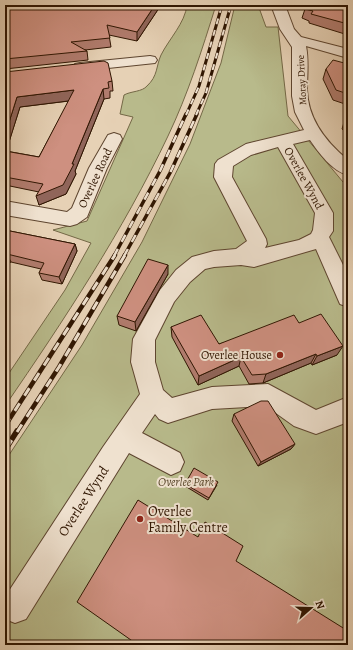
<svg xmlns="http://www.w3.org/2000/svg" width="353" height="650" font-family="Alegreya,serif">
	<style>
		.green { fill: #b8ba8b; stroke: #746846 }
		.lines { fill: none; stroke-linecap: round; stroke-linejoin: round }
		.minor-casing { stroke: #5e452f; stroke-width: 2 }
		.minor { fill: #efe1cf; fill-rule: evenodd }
		.rail-far3-casing { stroke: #301602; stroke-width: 3 }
		.rail-far2-casing { stroke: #301602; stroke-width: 3.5 }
		.rail-far1-casing { stroke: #301602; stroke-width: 4.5 }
		.rail-casing { stroke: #301602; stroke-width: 5.5 }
		.rail-far3 { stroke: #efe1cf; stroke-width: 2; stroke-dasharray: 6; stroke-linecap: butt }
		.rail-far2 { stroke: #efe1cf; stroke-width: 2.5; stroke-dasharray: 8; stroke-linecap: butt }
		.rail-far1 { stroke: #efe1cf; stroke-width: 3; stroke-dasharray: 9; stroke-linecap: butt }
		.rail { stroke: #efe1cf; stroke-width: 4; stroke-dasharray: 12; stroke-linecap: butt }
		.wall { fill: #b17c6e; stroke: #301602; fill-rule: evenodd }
		.shaded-wall { fill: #90655a; stroke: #301602 }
		.building { fill: #ce9080; stroke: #301602 }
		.poi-dot { fill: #8f2418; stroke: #efe1cf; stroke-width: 1.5 }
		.labels { text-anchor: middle; stroke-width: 4; stroke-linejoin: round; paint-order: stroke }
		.far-street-label { font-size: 10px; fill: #301602; stroke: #efe1cf }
		.street-label { font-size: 12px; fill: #301602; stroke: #efe1cf }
		.poi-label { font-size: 12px; fill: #301602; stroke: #efe1cf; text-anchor: end }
		.park-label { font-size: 12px; font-style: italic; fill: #59472b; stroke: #efe1cf }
		.near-street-label { font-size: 14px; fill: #301602; stroke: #efe1cf }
		.near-poi-label { font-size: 14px; fill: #301602; stroke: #efe1cf; text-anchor: start }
	</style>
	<rect width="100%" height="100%" fill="#e6d1b5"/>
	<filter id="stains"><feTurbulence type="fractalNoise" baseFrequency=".005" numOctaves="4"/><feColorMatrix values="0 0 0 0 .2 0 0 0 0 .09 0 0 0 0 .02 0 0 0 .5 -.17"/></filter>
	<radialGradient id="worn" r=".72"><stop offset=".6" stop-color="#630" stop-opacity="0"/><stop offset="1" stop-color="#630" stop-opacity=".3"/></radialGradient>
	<path class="green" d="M 187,5 L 216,5 C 202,50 188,94 168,136 C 123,231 64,320 5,406 L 5,379 L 65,290 L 91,243 L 53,230 L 87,221 L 133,117 L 120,114 L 124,95 C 131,91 142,92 147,86 C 158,76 156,66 161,55 C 169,39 185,23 187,5 Z
		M 235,5 L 258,5 L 266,27 L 278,27 L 288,116 L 343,182 L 348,185 L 348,645 L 5,645 L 5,461 L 82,345 L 142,242 L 190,144 L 221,63 Z"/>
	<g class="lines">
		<defs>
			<path id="minor" d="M 271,5 L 285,5 L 294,29 L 301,37 L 348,49 L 348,58 L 306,46 C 309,61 307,75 307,90 C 308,119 326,142 348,160 L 348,175 C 332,171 319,153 310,140 L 293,144 L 333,213 L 333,231 L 329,237 L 348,275 L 348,307 L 340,304 L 316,249 L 254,267 L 241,265 L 214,267 L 205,269 L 190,282 L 174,302 L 155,340 L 155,362 L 163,390 L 172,398 L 212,387 L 268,384 L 316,410 L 348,397 L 348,422 L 316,434 L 294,426 L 266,406 L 212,409 L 168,423 L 159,419 L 155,414 L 142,433 L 180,453 L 184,462 L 180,471 L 171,475 L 129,453 L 26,619 L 15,623 L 5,619 L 5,597 L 103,447 L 140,394 L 131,362 L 133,339 L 160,290 L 176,270 L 192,257 L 214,251 L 236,249 L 247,241 L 214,177 L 215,164 L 218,160 L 246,144 L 304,130 L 295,112 L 292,96 L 292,47 L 280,29 ZM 278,147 L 315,213 L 313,230 L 311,234 L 299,240 L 265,248 L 267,244 L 266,239 L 232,177 L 233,166 L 251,155 Z
				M 150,56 L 155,57 L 157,60 L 155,63 L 80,71 L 75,70 L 73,67 L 75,64 L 80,63 Z
				M 114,133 L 120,135 L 122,139 L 107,168 L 87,217 L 77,224 L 70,226 L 5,215 L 5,201 L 67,212 L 72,208 L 89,168 L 108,135 Z"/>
		</defs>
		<use href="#minor" class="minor-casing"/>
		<use href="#minor" class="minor"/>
		<defs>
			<path id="rail-far3" d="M 186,115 L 199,86 L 222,5
				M 196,115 L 206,93 L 231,5"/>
			<path id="rail-far2" d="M 114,256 L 160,171 L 186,114
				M 124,256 L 170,173 L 197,114"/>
			<path id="rail-far1" d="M 5,426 L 115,255
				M 17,432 L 59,367 L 125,255"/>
			<path id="rail" d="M 5,450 L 17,431"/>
		</defs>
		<use href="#rail-far3" class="rail-far3-casing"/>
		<use href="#rail-far2" class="rail-far2-casing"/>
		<use href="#rail-far1" class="rail-far1-casing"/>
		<use href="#rail" class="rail-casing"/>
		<use href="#rail-far3" class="rail-far3"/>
		<use href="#rail-far2" class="rail-far2"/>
		<use href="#rail-far1" class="rail-far1"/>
		<use href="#rail" class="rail"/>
	</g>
	<path class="wall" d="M 5,5 L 161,5 L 137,41 L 109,35 L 111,47 L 85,50 L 87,51 L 88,60 L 5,69 Z
		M 348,5 L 348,35 L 309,23 L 309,21 L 302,18 L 305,9 Z
		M 348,64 L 348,105 L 333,100 L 323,79 L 326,69 Z
		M 5,72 L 112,81 L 113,91 L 110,91 L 110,98 L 104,99 L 75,171 L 76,174 L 66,194 L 39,205 L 39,192 L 5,185 ZM 69,101 L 39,157 L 6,151 L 20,107 Z
		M 348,118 L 348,134 L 342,129 L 345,119 Z
		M 5,230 L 75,244 L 77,251 L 62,284 L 42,280 L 39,273 L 41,269 L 11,262 L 5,264 Z
		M 168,274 L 136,331 L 119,325 L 117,316 Z
		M 299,323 L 337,355 L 312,365 L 311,363 L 263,383 L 249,384 L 239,366 L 198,385 L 172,337 L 171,327 L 219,344 Z
		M 234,414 L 295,444 L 291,449 L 258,466 L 232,421 Z
		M 185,484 L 217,485 L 208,500 L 185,486 Z"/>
	<path class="shaded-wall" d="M 155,5 L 161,5 L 137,41 L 137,32 Z
		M 103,89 L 104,99 L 75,171 L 76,174 L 66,194 L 39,205 L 36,196 L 72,164 Z
		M 74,90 L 76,100 L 20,107 L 5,155 L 5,135 L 17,97 Z
		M 75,244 L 77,251 L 62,284 L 59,277 Z
		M 7,254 L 11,262 L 5,264 L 5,255 Z
		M 168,265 L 168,274 L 136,331 L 135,322 Z
		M 343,346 L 337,355 L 312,365 L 317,356 Z
		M 316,354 L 311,363 L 263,383 L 266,374 Z
		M 241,357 L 239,366 L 198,385 L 199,376 Z
		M 295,444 L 291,449 L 258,466 L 261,462 Z"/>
	<path class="building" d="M 5,5 L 155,5 L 137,32 L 107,25 L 110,38 L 71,42 L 87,51 L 5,59 Z
		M 308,5 L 348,5 L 348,24 L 311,14 L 313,11 L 305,9 Z
		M 333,60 L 348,64 L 348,94 L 336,90 L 326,69 Z
		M 104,61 L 108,63 L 112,81 L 108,82 L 109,88 L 103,89 L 72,164 L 74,164 L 63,185 L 36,196 L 43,184 L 5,177 L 5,151 L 39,157 L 74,90 L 17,97 L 5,135 L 5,72 Z
		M 5,230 L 75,244 L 59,277 L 39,273 L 44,263 L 7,254 L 5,255 Z
		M 148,259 L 168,265 L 135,322 L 117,316 Z
		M 321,314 L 343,346 L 317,356 L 316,354 L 266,374 L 252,375 L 241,357 L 199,376 L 171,327 L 201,315 L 219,344 L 294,315 L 299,323 Z
		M 261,401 L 268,401 L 295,444 L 261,462 L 234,414 Z
		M 194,468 L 218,482 L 209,498 L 185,484 Z
		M 138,500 L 198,537 L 205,522 L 243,546 L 236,561 L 348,631 L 348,645 L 138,645 L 77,602 Z"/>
	<g class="poi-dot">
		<circle cx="280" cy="355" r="4"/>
		<circle cx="140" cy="519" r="4"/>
	</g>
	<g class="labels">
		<g class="far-street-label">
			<text transform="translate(301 80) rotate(-93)" y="4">Moray Drive</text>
		</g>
		<g class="street-label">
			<text transform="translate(95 178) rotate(-65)" y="4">Overlee Road</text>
			<text transform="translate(304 178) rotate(61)" y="4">Overlee Wynd</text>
		</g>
		<g class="poi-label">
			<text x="272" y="359">Overlee House</text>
		</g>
		<g class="park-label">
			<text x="186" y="486">Overlee Park</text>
		</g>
		<g class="near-street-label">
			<text transform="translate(83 501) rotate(-57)" y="5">Overlee Wynd</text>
		</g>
		<g class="near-poi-label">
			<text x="148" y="516">Overlee<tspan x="148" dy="16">Family Centre</tspan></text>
		</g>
	</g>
	<rect width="353" height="650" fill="none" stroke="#e6d1b5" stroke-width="20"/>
	<rect x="6" y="6" width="341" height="638" fill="none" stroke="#301602" stroke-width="2"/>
	<rect x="10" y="10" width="333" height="630" fill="none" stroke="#301602"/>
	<g transform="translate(311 608) rotate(70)" stroke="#efe1cf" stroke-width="3" paint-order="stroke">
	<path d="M0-3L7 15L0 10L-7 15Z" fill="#301602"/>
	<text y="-6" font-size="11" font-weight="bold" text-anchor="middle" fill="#301602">N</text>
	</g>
	<rect width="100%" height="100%" filter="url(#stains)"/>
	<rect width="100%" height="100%" fill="url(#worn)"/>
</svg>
